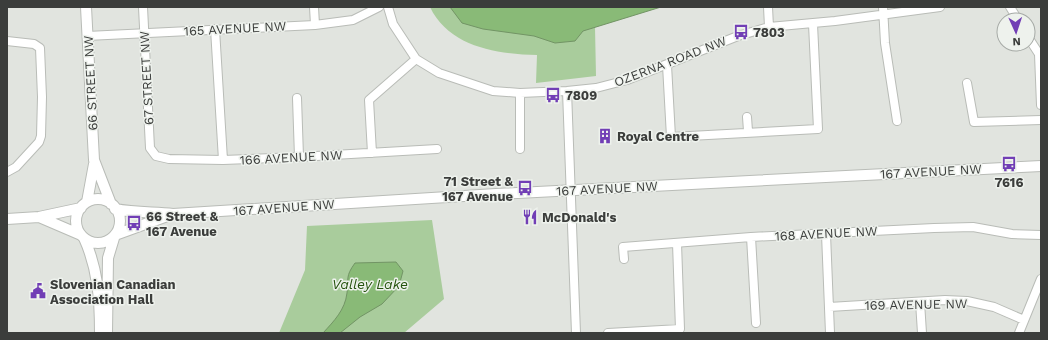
<svg xmlns="http://www.w3.org/2000/svg" width="1048" height="340" font-family="'Work Sans',sans-serif">
	<style>
		.green { fill: #a9cc9c }
		.water { fill: #89ba77; stroke: #729465 }
		.lines { fill: none; stroke-linecap: round; stroke-linejoin: round }
		.minor-casing { stroke: #b9bcb7; stroke-width: 10 }
		.major-casing { stroke: #b9bcb7; stroke-width: 12 }
		.minor { stroke: #fff; stroke-width: 8 }
		.major { stroke: #fff; stroke-width: 10 }
		.labels { text-anchor: middle; stroke-width: 3; stroke-linejoin: round; paint-order: stroke }
		.street-label { font-size: 13px; fill: #3b3d3b; stroke: #eef2ed }
		.poi-label { font-size: 13px; font-weight: bold; fill: #3b3d3b; stroke: #eef2ed; text-anchor: start }
		.water-label { font-size: 14px; font-style: italic; fill: #25530d; stroke: #eef2ed }
	</style>
	<rect width="100%" height="100%" fill="#e1e4df"/>
	<path class="green" d="M 430,7 L 659,7 L 595,27 L 596,76 L 536,83 L 537,55 C 497,54 449,47 430,7 Z
		M 432,220 L 444,299 L 404,333 L 279,333 L 305,270 L 307,226 Z"/>
	<path class="water" d="M 450,7 L 661,7 L 583,31 L 575,41 L 555,43 L 534,36 L 483,29 L 462,23 Z
		M 396,262 L 403,271 L 399,286 L 382,304 L 360,317 L 340,333 L 323,333 C 334,321 345,310 347,293 C 349,277 345,277 355,263 Z"/>
	<g class="lines">
		<defs>
			<path id="minor" d="M 143,7 L 150,148 L 156,156 L 169,159 L 223,160 L 299,157 L 437,149
				M 314,7 L 315,25
				M 388,7 L 393,24 L 416,59 L 439,73 L 493,91 L 520,93 L 567,91 L 596,88 L 627,80 L 738,36 L 769,27 L 835,21 L 940,7
				M 768,7 L 769,27
				M 883,7 L 885,43 L 897,121
				M 1010,7 L 1018,20
				M 215,29 L 223,160
				M 87,36 L 315,25 L 353,20 L 379,7
				M 1028,37 L 1039,54 L 1041,105
				M 7,41 L 34,44 L 40,48 L 42,97 L 41,136 L 39,142 L 16,167 L 7,172
				M 667,65 L 671,137 L 818,129 L 813,24
				M 967,83 L 974,122 L 1041,120
				M 567,91 L 576,333
				M 297,98 L 299,157
				M 747,117 L 748,131
				M 520,149 L 520,93
				M 372,153 L 369,100 L 416,59
				M 826,234 L 830,333
				M 751,237 L 756,323
				M 624,259 L 623,247 L 751,237 L 934,228 L 973,227 L 1012,234 L 1041,235
				M 920,302 L 922,333
				M 829,307 L 945,300 L 967,301 L 994,307 L 1024,320
				M 608,333 L 680,329 L 677,243
				M 1019,333 L 1041,279"/>
			<path id="major" d="M 86,7 L 94,160 L 111,204
				M76 221a22 22 0 1 1 44 0a22 22 0 1 1-44 0Z
				M 87,202 L 94,164
				M 115,209 C 135,213 154,212 173,214 L 496,194 L 1041,166
				M 39,217 L 81,235
				M 7,219 L 39,217 L 81,208
				M 115,235 L 170,215
				M 84,238 C 98,269 100,299 100,333
				M 107,333 L 108,258 L 114,238"/>
		</defs>
		<use href="#minor" class="minor-casing"/>
		<use href="#major" class="major-casing"/>
		<use href="#minor" class="minor"/>
		<use href="#major" class="major"/>
	</g>
	<defs>
		<symbol id="bus-bare" viewBox="-9 -9 18 18"><path d="M-5-6H5V4H4V6H2V4H-2V6H-4V4H-5ZM-3.5-4V0h7V-4ZM-3.5 1.2v1.5H-2V1.2ZM2 1.2v1.5H3.5V1.2Z" fill="#713eb5" stroke="#eef2ed" stroke-width="2.5" paint-order="stroke"/></symbol>
		<symbol id="building-bare" viewBox="-9 -9 18 18"><path d="M-4-6H4V6H1V3H-1V6H-4ZM-2.5-4.3h1.7v1.8h-1.7ZM.8-4.3h1.7v1.8H.8ZM-2.5-1h1.7V.8h-1.7ZM.8-1h1.7V.8H.8Z" fill="#713eb5" stroke="#eef2ed" stroke-width="2.5" paint-order="stroke"/></symbol>
		<symbol id="restaurant-bare" viewBox="-9 -9 18 18"><path d="M-5-6h1v4h1v-4h1v4h1v-4h1v5L-1.5 .5V6h-2V.5L-5-1ZM5-6V6H3V1.5H1.5Q1.5-4 5-6Z" fill="#713eb5" stroke="#eef2ed" stroke-width="2.5" paint-order="stroke"/></symbol>
		<symbol id="civic-bare" viewBox="-9 -9 18 18"><path d="M-.6-6.5H3V-4.5H.6V-3L4-1V1h2V6H-6V1h2V-1L-.6-3ZM-1.2 2.5V6h2.4V2.5Z" fill="#713eb5" stroke="#eef2ed" stroke-width="2.5" paint-order="stroke"/></symbol>
	</defs>
	<g fill-rule="evenodd">
		<use href="#bus-bare" x="730" y="21" width="22" height="22"/>
		<use href="#bus-bare" x="542" y="84" width="22" height="22"/>
		<use href="#building-bare" x="594" y="125" width="22" height="22"/>
		<use href="#bus-bare" x="998" y="153" width="22" height="22"/>
		<use href="#bus-bare" x="514" y="177" width="22" height="22"/>
		<use href="#restaurant-bare" x="519" y="206" width="22" height="22"/>
		<use href="#bus-bare" x="123" y="212" width="22" height="22"/>
		<use href="#civic-bare" x="27" y="280" width="22" height="22"/>
	</g>
	<g class="labels">
		<g class="street-label">
			<text transform="translate(235 28) rotate(-3)" y="5">165 AVENUE NW</text>
			<text transform="translate(670 61) rotate(-21)" y="5">OZERNA ROAD NW</text>
			<text transform="translate(146 78) rotate(-93)" y="5">67 STREET NW</text>
			<text transform="translate(90 83) rotate(-93)" y="5">66 STREET NW</text>
			<text transform="translate(291 157) rotate(-3)" y="5">166 AVENUE NW</text>
			<text transform="translate(931 171) rotate(-3)" y="5">167 AVENUE NW</text>
			<text transform="translate(607 188) rotate(-3)" y="5">167 AVENUE NW</text>
			<text transform="translate(284 207) rotate(-4)" y="5">167 AVENUE NW</text>
			<text transform="translate(826 233) rotate(-3)" y="5">168 AVENUE NW</text>
			<text transform="translate(916 304) rotate(-1)" y="5">169 AVENUE NW</text>
		</g>
		<g class="poi-label">
			<text x="753" y="37">7803</text>
			<text x="565" y="100">7809</text>
			<text x="617" y="141">Royal Centre</text>
			<text x="513" y="186" text-anchor="end">71 Street &amp;<tspan x="513" dy="15">167 Avenue</tspan></text>
			<text x="1009" y="187" text-anchor="middle">7616</text>
			<text x="146" y="221">66 Street &amp;<tspan x="146" dy="15">167 Avenue</tspan></text>
			<text x="542" y="222">McDonald's</text>
			<text x="50" y="289">Slovenian Canadian<tspan x="50" dy="15">Association Hall</tspan></text>
		</g>
		<g class="water-label">
			<text x="370" y="289">Valley Lake</text>
		</g>
	</g>
	<rect width="1048" height="340" fill="none" stroke="#3b3d3b" stroke-width="16"/>
	<g transform="translate(1016 32) rotate(177)"><circle r="19" fill="#eef2ed" stroke="#a6aaa6"/>
	<path d="M0-3L7 15L0 10L-7 15Z" fill="#713eb5"/>
	<text y="-6" font-size="11" font-weight="bold" text-anchor="middle" fill="#3b3d3b">N</text>
	</g>
</svg>
